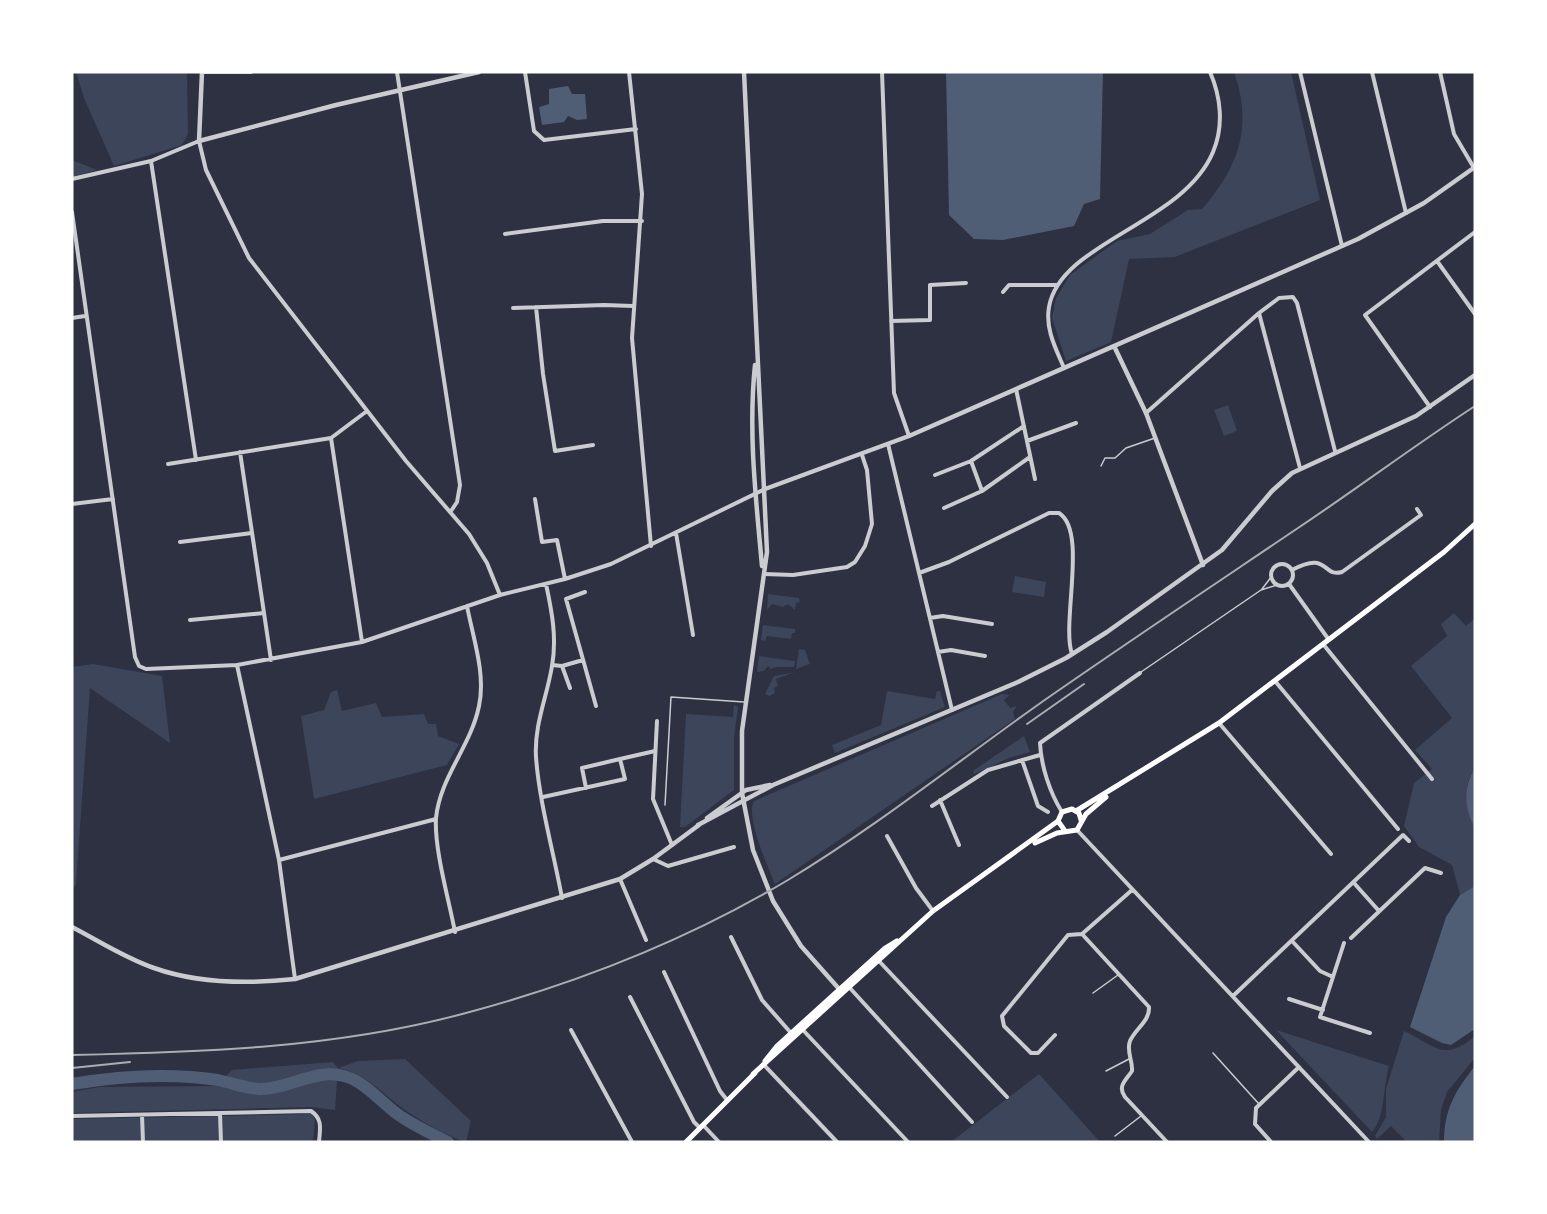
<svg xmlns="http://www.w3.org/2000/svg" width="1547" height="1214" font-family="Ubuntu,sans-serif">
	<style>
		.green { fill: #3c4559 }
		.water { fill: #4f5d75 }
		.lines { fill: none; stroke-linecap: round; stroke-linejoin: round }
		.river { stroke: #4f5d75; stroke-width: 12 }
		.service { stroke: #caccd0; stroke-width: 1.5 }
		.minor { stroke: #caccd0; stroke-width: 4 }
		.tertiary { stroke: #caccd0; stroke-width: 4.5 }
		.primary { stroke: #fff; stroke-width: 5 }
		.rail { stroke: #abadb3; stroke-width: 2 }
	</style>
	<rect width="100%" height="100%" fill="#2d3142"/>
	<path class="green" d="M 76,72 L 187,72 L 188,134 L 182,145 L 114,166 L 84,98 Z
		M 1234,72 L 1291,72 L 1320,200 L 1175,257 L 1129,259 L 1111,342 L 1066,361 L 1052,318 L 1056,298 L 1070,275 L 1117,241 L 1150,234 L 1188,210 L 1202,209 C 1239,166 1253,127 1234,72 Z
		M 72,160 L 97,170 L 72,177 Z
		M 1228,405 L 1237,431 L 1224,436 L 1214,410 Z
		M 1015,576 L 1046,582 L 1044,597 L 1012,592 Z
		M 768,594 L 799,598 L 800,602 L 796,603 L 795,610 L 788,604 L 783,607 L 772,604 L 767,610 Z
		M 1454,613 L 1466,626 L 1475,618 L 1475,768 C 1460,791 1469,805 1475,828 C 1479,845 1475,868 1475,886 L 1460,895 L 1452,865 L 1419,847 L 1404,826 L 1414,783 L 1432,769 L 1415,750 L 1452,718 L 1411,666 L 1447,636 L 1441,624 Z
		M 763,625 L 795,629 L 795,633 L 792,633 L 791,639 L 767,636 L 765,641 L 761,640 Z
		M 799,649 L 805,650 L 810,664 L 796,669 Z
		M 759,656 L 795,661 L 794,667 L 776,667 L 771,669 L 768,666 L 764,671 L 757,672 Z
		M 93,664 L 162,676 L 170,743 L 90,688 L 76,884 L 72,890 L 72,667 Z
		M 795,672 L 776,679 L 778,686 L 774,688 L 775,693 L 769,696 L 765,694 L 774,676 Z
		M 337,690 L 342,711 L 376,703 L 382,717 L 424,714 L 428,724 L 436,724 L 438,736 L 459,744 L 447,765 L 314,799 L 301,716 L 324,710 L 331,692 Z
		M 887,691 L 935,699 L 937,691 L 940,691 L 945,707 L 835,753 L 832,745 L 881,725 Z
		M 1002,694 L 1010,695 L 1004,700 L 1010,708 L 1017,706 L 1013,712 L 1015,719 L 775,884 C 768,867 745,816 754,801 Z
		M 734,705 L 738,707 L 734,738 L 734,790 L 685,827 L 680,827 L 686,714 L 733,717 Z
		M 1024,736 L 1030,752 L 1009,758 L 974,774 L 973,771 Z
		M 1276,1030 L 1389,1066 C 1383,1087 1385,1118 1372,1132 Z
		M 1404,1031 C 1437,1047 1444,1062 1475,1036 L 1475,1058 L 1447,1092 L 1441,1110 L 1439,1142 L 1407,1142 L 1391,1126 L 1377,1139 L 1375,1136 L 1386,1117 L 1386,1089 Z
		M 405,1059 L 471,1121 L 466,1142 C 447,1136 424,1123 408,1112 C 385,1097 367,1073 338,1068 L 335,1110 L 311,1107 L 72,1113 L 72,1092 L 99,1087 L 216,1086 L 232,1070 L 333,1062 L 338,1068 L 358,1061 Z
		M 1039,1074 L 1100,1142 L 951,1142 Z
		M 312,1114 L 315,1120 L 313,1142 L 72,1142 L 72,1119 Z"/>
	<path class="water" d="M 946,72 L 1103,72 L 1100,199 L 1084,204 L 1074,226 L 1003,240 L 974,239 L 949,215 Z
		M 568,86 L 572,94 L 585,94 L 587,119 L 577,120 L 568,116 L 564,122 L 542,125 L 539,107 L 549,104 L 549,89 Z
		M 1475,768 L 1475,828 C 1464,808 1463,787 1475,768 Z
		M 1475,886 L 1475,1029 L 1451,1045 L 1442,1043 L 1410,1027 L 1446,917 L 1460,895 Z
		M 1475,1066 L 1475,1142 L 1444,1142 C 1444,1110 1455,1091 1475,1066 Z"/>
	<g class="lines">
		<path class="river" d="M 72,1084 C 119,1076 171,1073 218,1080 C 232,1083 245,1088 259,1089 C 287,1090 315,1068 344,1076 C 364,1081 380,1101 396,1113 C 412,1125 430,1133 448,1142"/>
		<path class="service" d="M 1101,466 L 1105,458 L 1115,458 L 1126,448 L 1155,438
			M 1262,589 L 1272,576
			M 1141,672 L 1261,590 L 1277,585
			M 665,805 L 671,697 L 744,702
			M 1093,993 L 1118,975
			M 1213,1053 L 1259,1104
			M 1106,1071 L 1129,1059
			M 1115,1136 L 1141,1116"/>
		<path class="minor" d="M 202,72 L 251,72
			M 397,72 L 460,485 L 457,502 L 451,511
			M 525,72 L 534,131 L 544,140 L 636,129
			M 629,72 L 642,194 L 632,338 L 651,546
			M 882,72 L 894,393 L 909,436
			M 1300,72 L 1342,246
			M 1372,72 L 1406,213
			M 1440,72 L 1454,134 L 1474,168
			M 151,161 L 196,460
			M 72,179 L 151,161 L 199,141 L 206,170 L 249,258 L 406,461 L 469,534 L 487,563 L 500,595
			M 72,212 L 135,657 L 139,666 L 146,669 L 237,665 L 362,642 L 500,595 L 565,579 L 611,564 L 765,489
			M 505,234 L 603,221 L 642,221
			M 1437,261 L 1475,314
			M 1003,292 L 1009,285 L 1057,285
			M 536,307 L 543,374 L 555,451 L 593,445
			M 513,308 L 604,305 L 633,306
			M 1259,313 L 1279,298 L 1293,297 L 1297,303 L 1335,451
			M 72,318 L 85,316
			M 891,321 L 930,320 L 930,285 L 966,283
			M 1064,368 C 1056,349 1045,329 1049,307 C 1060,242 1183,224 1213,152 C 1224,126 1221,97 1210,72
			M 1016,389 L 1035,479
			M 1430,407 L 1365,315 L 1475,232
			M 1146,413 L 1259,313 L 1300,468
			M 331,438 L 362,642
			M 1027,441 L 1076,423
			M 888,444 L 952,710
			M 240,452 L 271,660
			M 971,461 L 982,491
			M 168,464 L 331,438 L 367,411
			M 935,475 L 971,461 L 1024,426
			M 535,499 L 542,542 L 557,540 L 565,579
			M 72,504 L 113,499
			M 944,508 L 982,491 L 1030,457
			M 676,533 L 693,635
			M 180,542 L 252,533
			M1271 575a11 11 0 1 1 22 0a11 11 0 1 1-22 0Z
			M 1292,570 C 1329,550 1322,578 1342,572 L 1421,515 L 1417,509
			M 919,573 L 949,562 L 1049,513 L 1059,513 C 1088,531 1061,623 1072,654
			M 764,574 L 793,575 L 847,567 L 855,562 L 865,546 L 872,524 L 867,470 L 862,455
			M 546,584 C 552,612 557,638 552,666 C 547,697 534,725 536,757 C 539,801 554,854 562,898
			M 1289,584 L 1329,640
			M 585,592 L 566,599 L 596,706
			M 930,618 L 943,616 L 992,624
			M 190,620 L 264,613
			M 1323,644 L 1432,779
			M 938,652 L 951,650 L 985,656
			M 237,665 L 279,860 L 295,979
			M 552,665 L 562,666 L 583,660
			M 562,666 L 570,688
			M 1275,681 L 1398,829
			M 657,721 L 653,799 L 672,845
			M 1219,723 L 1331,854
			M 620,759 L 655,751
			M 1022,760 L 1038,806 L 1048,812
			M 543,797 L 625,779 L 620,759 L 582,768 L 586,788
			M 940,800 L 959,845
			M 932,806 L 988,770 L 1040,755
			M 1062,812 C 1050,793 1041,766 1040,743 L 1140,673
			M 1077,830 L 1369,1142
			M 887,836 L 916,888 L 933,911
			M 653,859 L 668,866 L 734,847
			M 279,860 L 436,819
			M 620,879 L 646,940
			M 1354,883 L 1379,911
			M 455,932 C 449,900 434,849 436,818 C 440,777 471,746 479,706 C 486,674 473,638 467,606
			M 1082,934 L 1132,890
			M 731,937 L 762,1000 L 791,1033
			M 1351,938 L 1425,868 L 1441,873
			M 1292,941 L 1320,971 L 1333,977
			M 1344,943 L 1320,1017 L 1370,1033
			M 878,960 L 1007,1097
			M 664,972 L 720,1091 L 727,1100
			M 849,987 L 972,1122
			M 1233,996 L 1403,835 L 1409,841
			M 630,997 L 694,1122 L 700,1128
			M 1289,999 L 1323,1010
			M 802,1029 L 908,1142
			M 571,1030 L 632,1142
			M 1055,1035 L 1038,1053 L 1031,1053 L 1004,1026 L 1002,1016 L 1068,935 L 1082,934 L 1149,1007 C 1150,1021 1135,1029 1130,1041 C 1126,1051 1133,1061 1132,1071 C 1126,1080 1117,1086 1125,1097 L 1167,1142
			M 763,1064 L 837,1142
			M 220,1114 L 221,1142
			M 142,1115 L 143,1142
			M 72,1116 L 311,1111 C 323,1119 320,1129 319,1142
			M 703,1125 L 719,1142
			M 1271,1142 L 1255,1124 L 1256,1108 L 1299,1067"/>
		<path class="tertiary" d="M 202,72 L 199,141 L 336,105 L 479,72
			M 744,72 L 767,552 L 742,731 L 742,793 L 753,850 L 773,901 L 801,946 L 840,990
			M 1114,346 L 1146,413 L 1203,565
			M 755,365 C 748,433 756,499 762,566
			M 765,489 L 909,436 L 1358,239 L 1424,203 L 1475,167
			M 707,818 L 746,790 L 770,785
			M 698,825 L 773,785 L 1018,682 L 1066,658 L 1107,632 L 1222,550 L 1272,491 L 1292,473 L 1416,416 L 1475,375
			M 72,927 C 99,941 125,958 154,968 C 199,984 249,984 295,979 L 620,879 L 653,859 L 699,825"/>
		<path class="primary" d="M 1076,811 L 1219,723 L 1444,552 L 1475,524
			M 1065,831 L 1058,821 L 1062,812 L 1072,809 L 1079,813 L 1081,820
			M 1035,843 L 1057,833 L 1077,830 L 1086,814 L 1106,797
			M 765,1061 L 777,1046 L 884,949 L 897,941
			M 753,1074 L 933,911 L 1058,821
			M 686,1142 L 755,1073"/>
		<path class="rail" d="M 1027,724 L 1084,684
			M 72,1055 C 205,1052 337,1048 466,1013 C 578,983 689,939 788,880 C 879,825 962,758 1049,697 C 1131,640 1215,584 1298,528 C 1358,488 1415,445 1475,406
			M 72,1068 L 130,1062"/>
	</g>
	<rect width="1547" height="1214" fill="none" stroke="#ffffff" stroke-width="147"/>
</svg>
